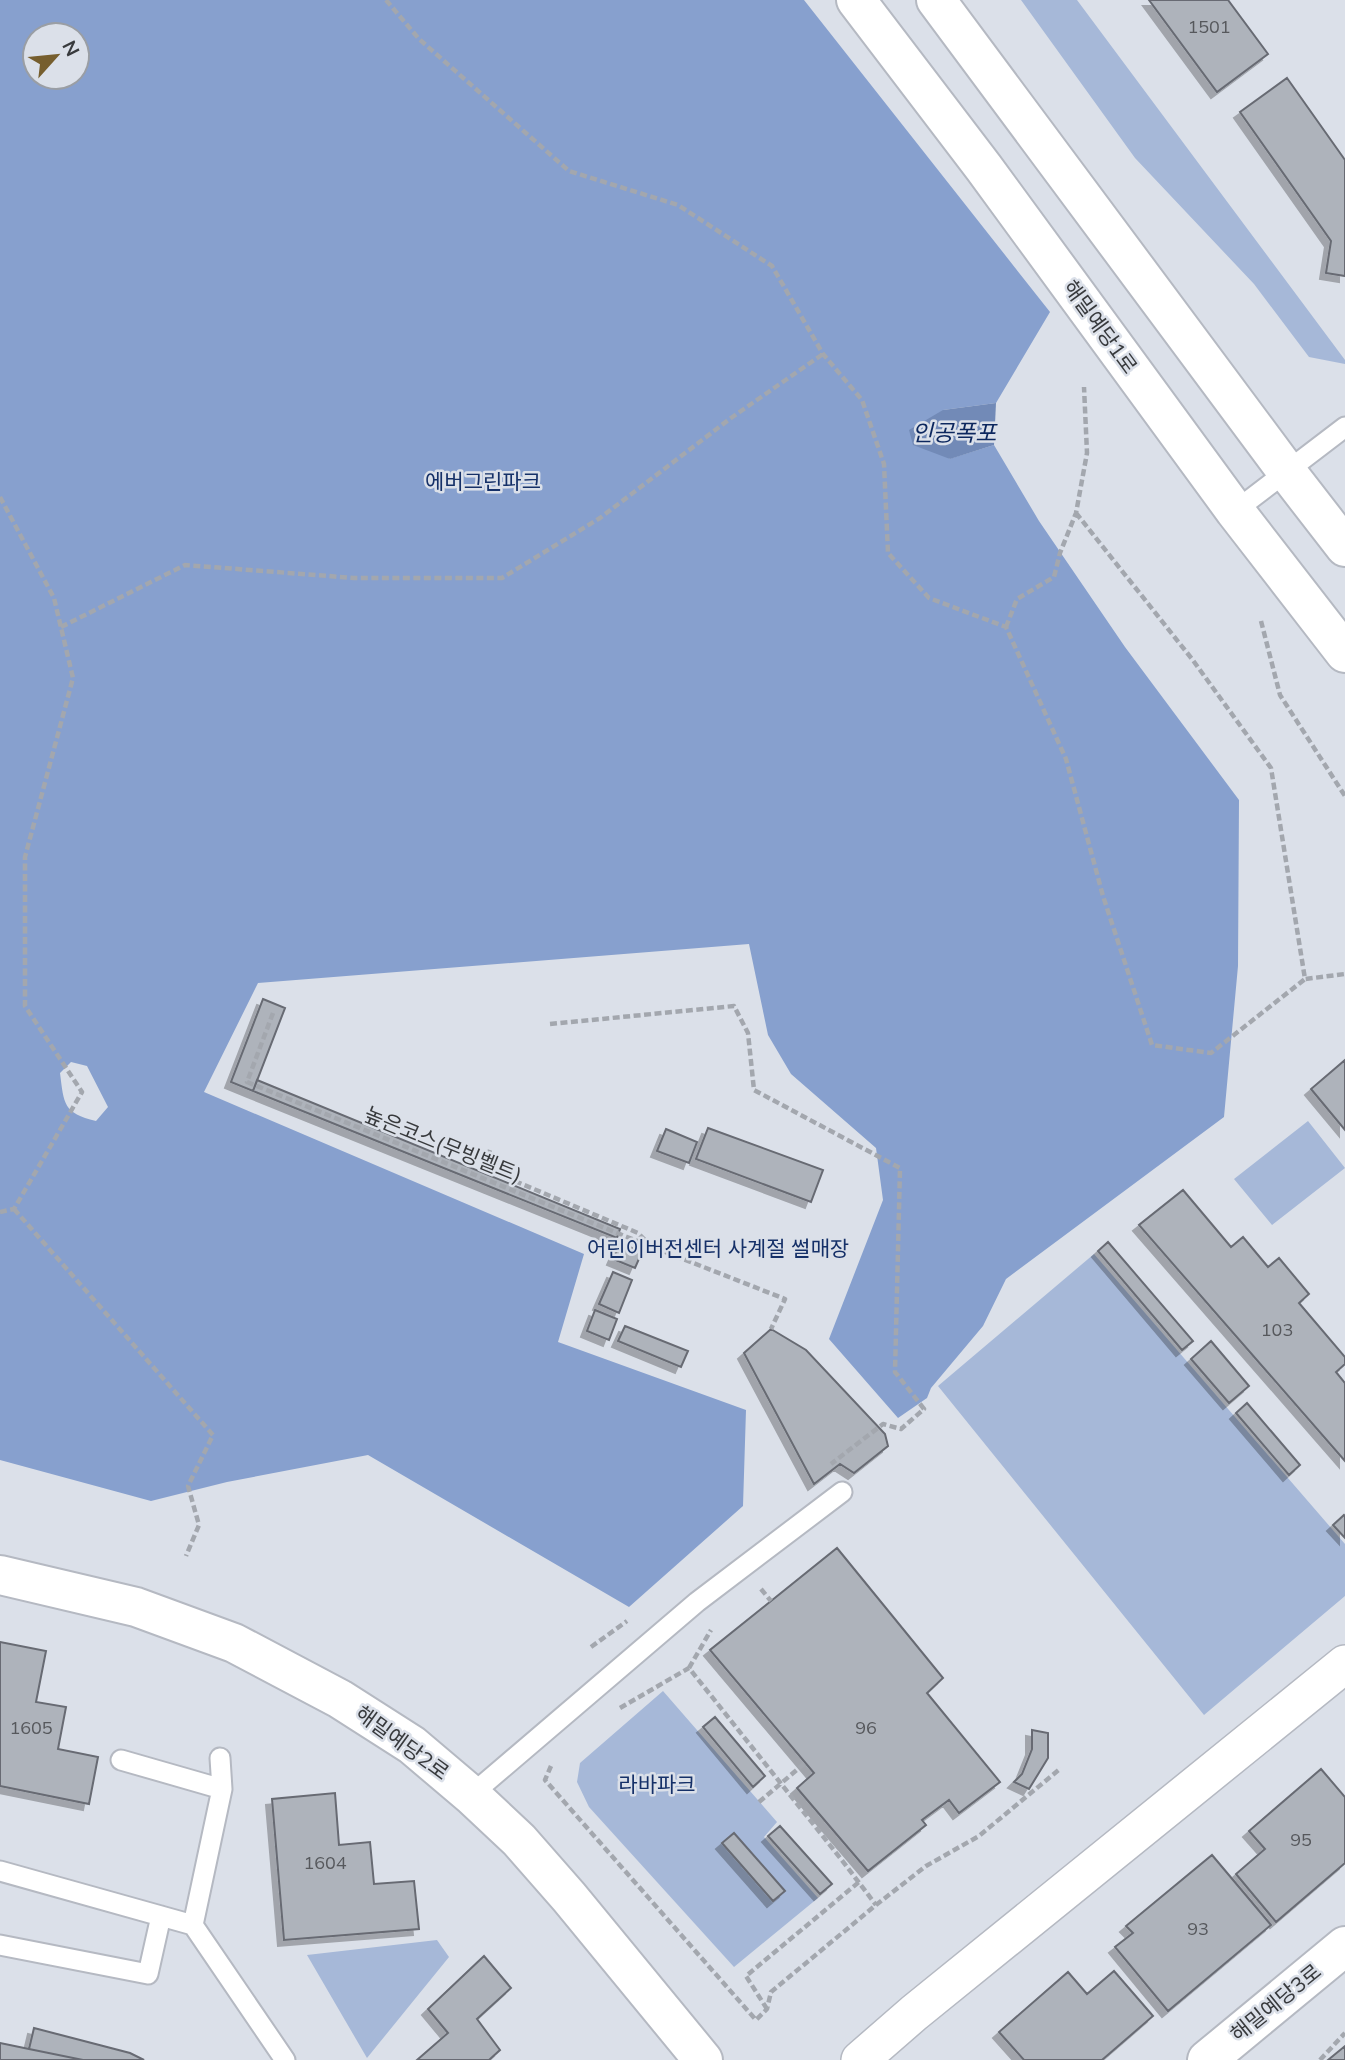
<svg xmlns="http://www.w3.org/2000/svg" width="1345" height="2060" font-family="Mulish,'Noto Sans KR',sans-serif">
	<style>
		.green { fill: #a6b8d8 }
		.forest { fill: #87a0ce; fill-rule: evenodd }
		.water { fill: #728ab7 }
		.building { fill: #aeb3bb; stroke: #676b73; stroke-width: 2; filter: url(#shadow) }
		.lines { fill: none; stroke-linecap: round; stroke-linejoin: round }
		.lane-casing { stroke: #b5b9c2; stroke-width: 23 }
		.street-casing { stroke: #b5b9c2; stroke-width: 40 }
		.secondary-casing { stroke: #b5b9c2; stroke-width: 42 }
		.path { stroke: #a3a7ae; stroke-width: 4.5; stroke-dasharray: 7 3.5; stroke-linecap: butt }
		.lane { stroke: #fff; stroke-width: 19 }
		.street { stroke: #fff; stroke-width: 37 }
		.secondary { stroke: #fff; stroke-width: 38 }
		.labels { text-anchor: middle; stroke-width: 5; stroke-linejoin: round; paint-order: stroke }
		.number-label { font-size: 18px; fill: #56585c }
		.street-label { font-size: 21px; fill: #383a3d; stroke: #dbe0e9 }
		.park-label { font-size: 21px; fill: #153068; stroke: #dbe0e9 }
		.water-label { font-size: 23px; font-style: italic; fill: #0c275e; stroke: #dbe0e9 }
	</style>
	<defs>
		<filter id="shadow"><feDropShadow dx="-6" dy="6" stdDeviation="0" flood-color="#0004"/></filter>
	</defs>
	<rect width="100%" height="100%" fill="#dbe0e9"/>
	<path class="green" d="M 1021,0 L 1077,0 L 1345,360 L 1345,364 L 1309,357 L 1254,284 L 1135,158 Z
		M 1308,1121 L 1345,1168 L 1272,1225 L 1234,1179 Z
		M 1094,1254 L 1345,1544 L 1345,1596 L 1204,1715 L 938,1386 Z
		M 663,1691 L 777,1822 L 764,1837 L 818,1898 L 734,1967 L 589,1807 L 577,1782 L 580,1763 Z
		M 437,1940 L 449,1957 L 367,2058 L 307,1955 Z"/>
	<path class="forest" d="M 0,0 L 804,0 L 1050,312 L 996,403 L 943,410 L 949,459 L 994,445 L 1039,521 L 1125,647 L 1239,800 L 1238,966 L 1224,1117 L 1006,1279 L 983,1326 L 931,1388 L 927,1398 L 898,1418 L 829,1339 L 883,1200 L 876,1148 L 791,1074 L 768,1035 L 749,944 L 258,983 L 204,1092 L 584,1254 L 558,1342 L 746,1410 L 743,1506 L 629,1607 L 368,1455 L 227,1482 L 151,1501 L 0,1460 ZM 35,35 L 77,35 L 77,77 L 35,77 ZM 71,1062 L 87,1066 L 108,1107 L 96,1121 C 63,1113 64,1104 60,1073 Z"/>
	<path class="water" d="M 996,403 L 994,445 L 950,459 L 913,445 L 909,430 L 943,410 Z"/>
	<path class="building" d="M 1149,0 L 1228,0 L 1268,54 L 1217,92 Z
		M 1287,78 L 1345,160 L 1345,276 L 1326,273 L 1331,241 L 1240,112 Z
		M 263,999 L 285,1008 L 253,1091 L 231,1082 Z
		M 1345,1060 L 1345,1130 L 1311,1089 Z
		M 257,1080 L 620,1229 L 617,1238 L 253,1091 Z
		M 708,1128 L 823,1170 L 811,1202 L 696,1159 Z
		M 666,1129 L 697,1142 L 689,1163 L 657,1151 Z
		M 1183,1190 L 1231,1247 L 1243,1237 L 1268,1267 L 1279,1258 L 1309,1294 L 1299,1303 L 1345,1357 L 1345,1364 L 1336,1372 L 1345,1383 L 1345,1461 L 1139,1225 Z
		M 1108,1242 L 1193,1341 L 1182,1350 L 1098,1251 Z
		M 620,1243 L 642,1252 L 635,1268 L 613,1259 Z
		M 613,1272 L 632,1280 L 619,1313 L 599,1304 Z
		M 595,1310 L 617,1319 L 609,1340 L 587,1331 Z
		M 625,1326 L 688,1351 L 681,1367 L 618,1341 Z
		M 771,1329 L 806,1350 L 885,1434 L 888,1446 L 854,1473 L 840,1464 L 814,1484 L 744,1353 Z
		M 1211,1341 L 1249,1386 L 1229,1403 L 1191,1359 Z
		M 1247,1403 L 1300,1465 L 1289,1475 L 1236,1413 Z
		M 1344,1515 L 1345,1516 L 1345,1538 L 1333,1525 Z
		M 837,1548 L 943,1678 L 927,1693 L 1000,1782 L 959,1813 L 949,1800 L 922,1820 L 926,1825 L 868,1871 L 797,1788 L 814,1773 L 710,1650 Z
		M 0,1642 L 46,1651 L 36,1702 L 66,1707 L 58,1749 L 98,1757 L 89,1804 L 0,1786 Z
		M 715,1717 L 765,1776 L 753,1787 L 703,1727 Z
		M 1032,1730 L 1048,1733 L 1048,1758 L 1029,1789 L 1014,1782 L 1022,1774 L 1032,1749 Z
		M 1321,1769 L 1345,1797 L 1345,1863 L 1276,1922 L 1236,1874 L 1265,1849 L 1249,1831 Z
		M 335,1793 L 339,1845 L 370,1842 L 374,1884 L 414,1881 L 419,1929 L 284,1940 L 272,1799 Z
		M 780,1826 L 832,1884 L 820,1894 L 768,1836 Z
		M 734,1833 L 785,1891 L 773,1901 L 722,1843 Z
		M 1212,1855 L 1271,1925 L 1168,2011 L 1115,1947 L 1133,1933 L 1126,1926 Z
		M 484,1956 L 511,1988 L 477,2019 L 500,2050 L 489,2060 L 417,2060 L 448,2033 L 428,2009 Z
		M 1114,1971 L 1153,2016 L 1102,2060 L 1024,2060 L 999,2032 L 1068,1972 L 1087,1994 Z
		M 34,2028 L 130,2053 L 144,2060 L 83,2060 L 29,2049 Z
		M 0,2043 L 29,2049 L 83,2060 L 0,2060 Z
		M 1345,2046 L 1345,2060 L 1328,2060 Z"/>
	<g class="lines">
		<defs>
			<path id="lane" d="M 1235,511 L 1345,427
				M 220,1758 L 222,1789
				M 121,1760 L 222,1789 L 193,1925
				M 471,1795 L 697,1602 L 842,1492
				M 0,1871 L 193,1925 L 285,2060
				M 0,1945 L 148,1974 L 161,1916"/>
			<path id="street" d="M 860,2060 L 914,2013 L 1345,1664"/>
			<path id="secondary" d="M 856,0 L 984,168 L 1235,511 L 1345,653
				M 936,0 L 1287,472 L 1345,547
				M 0,1575 L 136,1607 L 234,1643 L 340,1699 L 412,1745 L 471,1795 L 519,1840 L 569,1897 L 703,2060
				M 1207,2060 L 1345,1946"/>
		</defs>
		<use href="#lane" class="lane-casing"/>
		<use href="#street" class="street-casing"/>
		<use href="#secondary" class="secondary-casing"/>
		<path class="path" d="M 386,0 L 419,39 L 569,171 L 678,205 L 772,266 L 823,354 L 862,400 L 884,464 L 888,553 L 929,598 L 1006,627 L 1066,759 L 1103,896 L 1152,1045 L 1211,1053 L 1305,979
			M 0,497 L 54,598 L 73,678 L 25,857 L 25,1006 L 82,1092 L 14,1209 L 0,1212
			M 1076,513 L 1192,659 L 1271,768 L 1305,979 L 1345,974
			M 1261,621 L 1280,695 L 1345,796
			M 61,627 L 185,565 L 354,578 L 502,578 L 600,518 L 731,418 L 823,354
			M 1006,627 L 1017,599 L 1054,577 L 1060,553 L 1076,513 L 1087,453 L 1084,387
			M 273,1013 L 247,1082 L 627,1237 L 785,1299 L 771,1329
			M 550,1024 L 734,1006 L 748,1033 L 754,1090 L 900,1168 L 895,1372 L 924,1409 L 901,1429 L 883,1424 L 831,1464
			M 490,1150 L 484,1168 L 638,1233 L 649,1244
			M 14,1209 L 213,1435 L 188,1486 L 199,1525 L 186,1556
			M 761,1589 L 771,1601
			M 591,1647 L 627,1621
			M 689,1668 L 711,1630
			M 620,1708 L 689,1668 L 841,1859 L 876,1905
			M 551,1766 L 545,1780 L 756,2020 L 767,2009 L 771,1992 L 876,1905 L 926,1866 L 979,1836 L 1061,1768
			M 759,1802 L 805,1763
			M 767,2009 L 746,1976 L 859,1882
			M 1320,2060 L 1345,2033"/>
		<use href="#lane" class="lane"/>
		<use href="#street" class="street"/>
		<use href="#secondary" class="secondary"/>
	</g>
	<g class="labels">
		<g class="number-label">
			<text x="1209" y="33">1501</text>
			<text x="1277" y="1336">103</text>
			<text x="31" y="1734">1605</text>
			<text x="866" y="1734">96</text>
			<text x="1301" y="1846">95</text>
			<text x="325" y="1869">1604</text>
			<text x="1198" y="1935">93</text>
		</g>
		<g class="street-label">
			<text transform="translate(1100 327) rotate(54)" y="7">해밀예당1로</text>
			<text transform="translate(443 1145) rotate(22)" y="7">높은코스(무빙벨트)</text>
			<text transform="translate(402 1743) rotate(36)" y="7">해밀예당2로</text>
			<text transform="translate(1276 2003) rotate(-39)" y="7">해밀예당3로</text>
		</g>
		<g class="park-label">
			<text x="483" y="489">에버그린파크</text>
			<text x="718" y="1256">어린이버전센터 사계절 썰매장</text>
			<text x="657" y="1792">라바파크</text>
		</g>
		<g class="water-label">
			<text x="954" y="441">인공폭포</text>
		</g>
	</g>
	<g transform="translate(56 56) rotate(63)"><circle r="33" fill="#dbe0e9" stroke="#9a9ea4" stroke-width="2"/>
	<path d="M0-5L12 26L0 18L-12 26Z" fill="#765e2e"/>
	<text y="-10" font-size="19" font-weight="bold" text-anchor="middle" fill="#383a3d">N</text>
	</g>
</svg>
